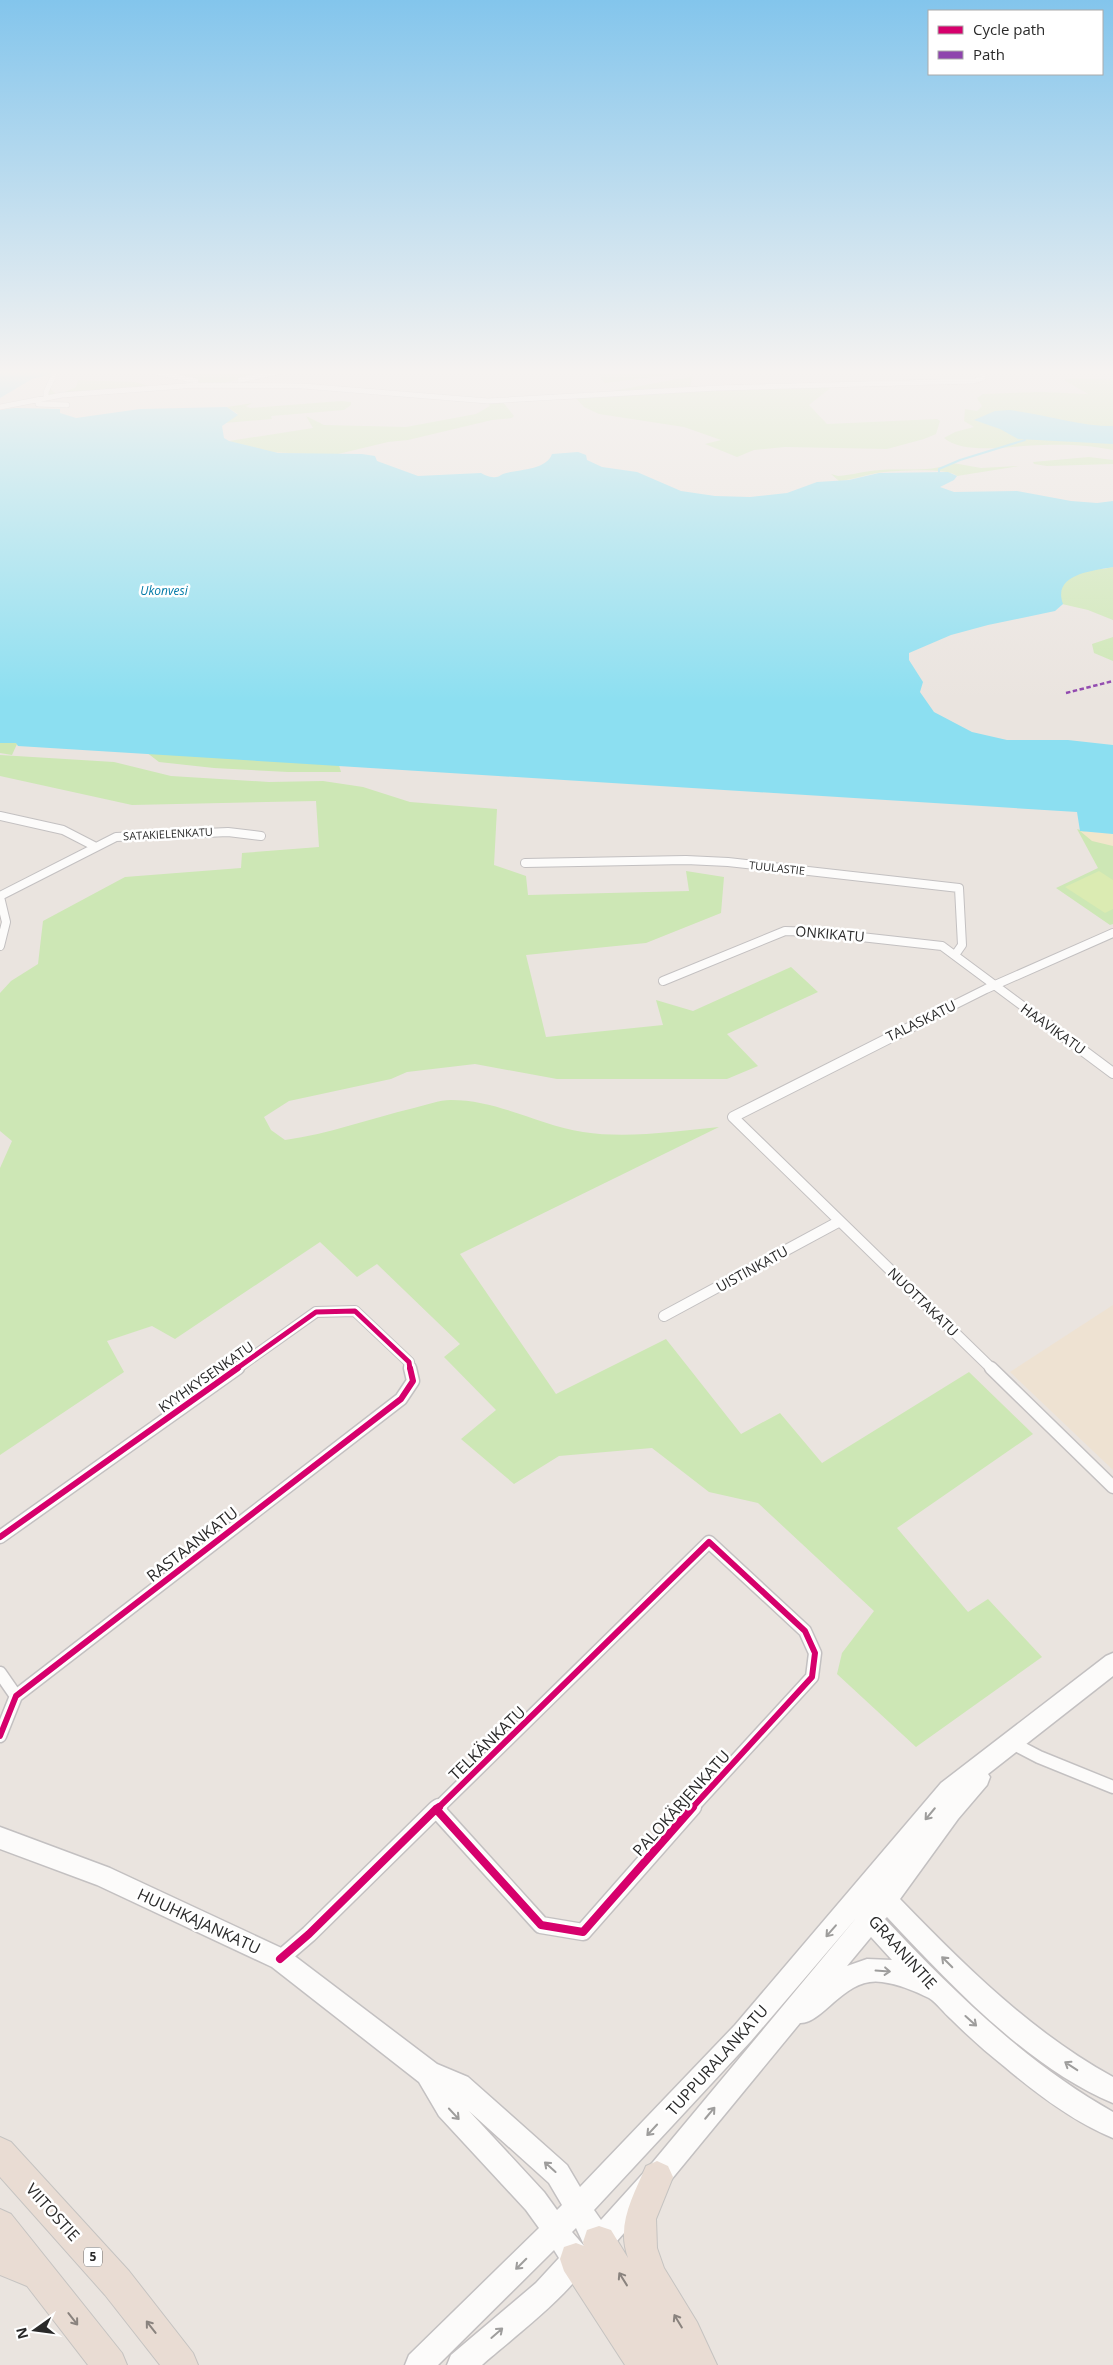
<svg xmlns="http://www.w3.org/2000/svg" width="1113" height="2365" font-family="'Open Sans',sans-serif">
	<style>
		.education { fill: #eee2d2 }
		.green { fill: #cde7b5 }
		.sand { fill: #f1e6cb }
		.pitch { fill: #dbebb2 }
		.water { fill: #8cdff1 }
		.lines { fill: none; stroke-linecap: round; stroke-linejoin: round }
		.stream { stroke: #8cdff1; stroke-width: 2 }
		.street-far4-casing { stroke: #c3c0c1; stroke-width: 6 }
		.street-far3-casing { stroke: #c3c0c1; stroke-width: 10 }
		.street-far2-casing { stroke: #c3c0c1; stroke-width: 12 }
		.street-far1-casing { stroke: #c3c0c1; stroke-width: 15 }
		.street-casing { stroke: #c3c0c1; stroke-width: 19 }
		.secondary-casing { stroke: #c3c0c1; stroke-width: 3 }
		.highway-casing { stroke: #c5c3c1; stroke-width: 2 }
		.street-far4 { stroke: #fcfbfa; stroke-width: 5 }
		.street-far3 { stroke: #fcfbfa; stroke-width: 8 }
		.street-far2 { stroke: #fcfbfa; stroke-width: 10 }
		.street-far1 { stroke: #fcfbfa; stroke-width: 12 }
		.street { stroke: #fcfbfa; stroke-width: 16 }
		.secondary { fill: #fcfbfa; fill-rule: evenodd }
		.highway { fill: #e9dcd3; fill-rule: evenodd }
		.quiet { stroke: #8e44ad; stroke-width: 2.5; stroke-dasharray: 4.5 2.5; stroke-linecap: butt }
		.cycleway-far2-casing { stroke: #fff; stroke-width: 8 }
		.cycleway-far1-casing { stroke: #fff; stroke-width: 9 }
		.cycleway-casing { stroke: #fff; stroke-width: 11 }
		.cycleway-far2 { stroke: #d6006c; stroke-width: 5 }
		.cycleway-far1 { stroke: #d6006c; stroke-width: 6 }
		.cycleway { stroke: #d6006c; stroke-width: 8 }
		.oneway { stroke: #9e9d9c }
		.oneway2 { stroke: #8a837e }
		.labels { text-anchor: middle; stroke-width: 5; stroke-linejoin: round; paint-order: stroke }
		.far-street-label { font-size: 11px; fill: #2a2a2a; stroke: #fff }
		.far-water-label { font-size: 12px; font-style: italic; fill: #017aa7; stroke: #fff }
		.shield { fill: #fff; stroke: #6a6a6a; stroke-width: 1 }
		.shield-label { font-size: 12px; font-weight: bold; fill: #2a2a2a }
		.street-label { font-size: 14px; fill: #2a2a2a; stroke: #fff }
		.near-street-label { font-size: 16px; fill: #2a2a2a; stroke: #fff }
	</style>
	<rect width="100%" height="100%" fill="#eae4df"/>
	<path class="education" d="M 1113,1305 L 1113,1470 L 1010,1372 Z"/>
	<path class="green" d="M 120,371 L 283,371 L 212,385 L 152,374 Z
		M 595,371 L 687,371 L 685,373 L 605,383 Z
		M 692,377 L 690,389 L 833,386 L 809,405 L 827,424 L 937,419 L 940,421 L 936,434 L 924,439 L 887,449 L 785,447 L 754,450 L 737,457 L 705,444 L 721,440 L 684,427 L 599,414 L 584,407 L 574,396 C 614,393 652,382 692,377 Z
		M 1073,378 L 1113,380 L 1113,450 C 1091,445 1065,444 1043,445 C 1016,445 965,456 944,438 L 955,432 L 974,427 L 964,421 L 965,409 L 977,411 L 982,406 L 977,398 L 983,394 L 1041,392 L 1088,394 L 1064,380 Z
		M 78,380 L 135,382 L 155,388 L 46,396 L 47,386 L 55,393 L 63,393 L 76,387 Z
		M 341,401 L 351,402 L 351,405 L 344,410 L 271,416 L 272,419 L 225,423 L 238,414 L 227,407 L 253,403 L 246,406 L 250,408 Z
		M 502,401 L 514,416 L 512,418 L 492,420 L 408,440 L 388,442 L 334,455 L 268,452 L 229,441 L 313,428 L 306,416 L 324,425 L 406,427 L 476,414 L 490,406 L 488,402 Z
		M 1089,457 L 1113,460 L 1113,464 L 1047,466 L 1034,464 L 1033,462 Z
		M 953,463 L 981,468 L 1019,466 L 957,476 C 947,467 892,471 877,473 C 864,475 852,480 839,481 L 831,474 L 838,476 C 852,475 865,471 880,470 C 905,468 929,473 953,463 Z
		M 991,546 L 1103,569 L 1113,567 L 1113,620 L 1088,610 L 1062,604 Z
		M 1113,637 L 1113,661 L 1094,653 L 1092,644 Z
		M 0,723 L 338,762 L 341,772 L 288,772 L 214,768 L 159,762 L 146,752 L 17,744 L 12,755 L 0,753 Z
		M 0,755 L 114,762 L 171,776 L 269,782 L 323,781 L 363,787 L 410,802 L 497,809 L 494,865 L 526,876 L 528,895 L 689,891 L 686,871 L 724,877 L 721,913 L 646,943 L 526,955 L 546,1037 L 663,1025 L 656,1000 L 693,1011 L 791,967 L 818,992 L 727,1034 L 758,1066 L 727,1079 L 557,1079 L 475,1064 L 407,1072 L 391,1079 L 289,1101 L 264,1117 L 271,1130 L 285,1140 C 329,1134 371,1118 414,1108 C 426,1105 439,1100 451,1100 C 498,1100 538,1125 583,1132 C 628,1139 675,1131 719,1127 L 460,1254 L 556,1394 L 666,1339 L 741,1434 L 780,1413 L 822,1463 L 969,1372 L 1033,1434 L 897,1528 L 968,1612 L 988,1599 L 1042,1657 L 916,1747 L 837,1674 L 842,1653 L 874,1611 L 758,1503 L 709,1492 L 652,1448 L 559,1456 L 514,1484 L 461,1439 L 496,1410 L 444,1357 L 460,1344 L 377,1264 L 357,1277 L 320,1242 L 175,1339 L 152,1326 L 107,1341 L 124,1372 L 0,1455 L 0,1168 L 12,1141 L 0,1131 L 0,993 L 11,981 L 38,964 L 43,921 L 125,877 L 241,868 L 242,853 L 319,847 L 316,801 L 132,805 L 0,776 Z
		M 1077,829 L 1090,833 L 1113,834 L 1113,924 L 1110,925 L 1056,888 L 1098,868 Z"/>
	<path class="sand" d="M 1080,831 L 1113,834 L 1113,846 L 1092,841 Z"/>
	<path class="pitch" d="M 1099,871 L 1113,880 L 1113,909 L 1105,913 L 1065,887 Z"/>
	<path class="water" d="M 0,371 L 87,371 L 52,374 L 32,379 L 0,398 Z
		M 227,407 L 238,415 L 222,426 L 224,438 L 229,441 L 278,453 L 362,454 L 375,456 L 377,461 L 418,476 L 481,473 C 485,475 490,478 496,477 C 499,477 500,475 503,474 C 517,469 546,471 552,454 L 578,452 L 586,455 L 587,460 L 602,467 L 637,472 L 681,491 L 715,496 L 750,497 L 787,493 L 817,482 L 849,480 L 879,473 L 948,472 L 957,476 L 954,480 L 940,487 L 954,492 L 1017,491 L 1071,501 L 1097,503 L 1113,501 L 1113,567 C 1092,571 1052,574 1063,604 L 1055,611 L 988,625 L 951,635 L 909,653 L 909,660 L 923,682 L 920,692 L 934,712 L 972,732 L 1007,740 L 1068,740 L 1113,745 L 1113,834 L 1080,831 L 1077,812 L 18,746 L 16,743 L 0,743 L 0,410 L 15,408 L 60,409 L 60,413 L 76,418 L 140,409 Z
		M 1009,410 C 1044,414 1078,426 1113,426 L 1113,444 L 1018,439 L 1000,429 L 974,420 L 995,411 Z"/>
	<g class="lines">
		<path class="stream" d="M 939,472 L 939,469 L 960,460 L 1025,440"/>
		<defs>
			<path id="street-far4" d="M 151,371 L 196,381
				M 240,380 L 283,371
				M 46,398 L 46,392 L 54,375
				M 38,404 L 67,405
				M 0,407 L 62,395 L 197,385 L 303,386 L 488,401 L 717,388 L 974,381 L 983,378 L 983,375 L 978,371"/>
			<path id="street-far3" d="M 0,816 L 63,830 L 96,847
				M 525,863 L 686,860 L 728,862 L 959,888 L 962,945 L 955,955
				M 0,896 L 116,837 L 228,832 L 261,836
				M 0,897 L 6,922 L 0,946
				M 663,981 L 785,931 L 816,932 L 942,946 L 1047,1024
				M 916,1024 L 986,989 L 1113,933"/>
			<path id="street-far2" d="M 919,1023 L 733,1117 L 992,1369
				M 1046,1023 L 1113,1073
				M 664,1316 L 840,1221
				M 236,1369 L 316,1312 L 355,1311 L 409,1362 L 410,1369"/>
			<path id="street-far1" d="M 991,1368 L 1113,1487
				M 0,1537 L 238,1368
				M 0,1673 L 16,1696
				M 0,1736 L 16,1696 L 401,1399 L 413,1381 L 410,1368
				M 1012,1743 L 1039,1757 L 1113,1787
				M 438,1808 L 709,1542 L 805,1631 L 815,1653 L 812,1677 L 692,1808"/>
			<path id="street" d="M 436,1809 L 541,1925 L 583,1932 L 693,1807
				M 436,1809 L 439,1807
				M 280,1959 L 309,1934 L 436,1809"/>
			<path id="secondary" d="M 1113,1653 L 1113,1676 L 988,1774 L 990,1777 L 987,1785 L 958,1819 L 900,1899 C 965,1966 1031,2032 1113,2077 L 1113,2103 C 1028,2068 949,1983 887,1917 L 885,1919 C 954,1992 1025,2062 1113,2112 L 1113,2138 C 1074,2122 1037,2094 1005,2067 C 986,2052 968,2036 951,2019 C 944,2013 937,2003 929,1998 C 915,1991 898,1984 882,1982 C 845,1976 823,2024 800,2023 L 666,2186 L 608,2251 L 597,2257 L 590,2254 L 591,2257 C 578,2289 510,2340 482,2365 L 447,2365 L 451,2355 L 536,2283 L 559,2258 L 554,2250 L 438,2365 L 405,2365 L 409,2355 L 539,2228 L 526,2210 L 439,2116 L 419,2082 L 272,1967 L 97,1885 L 0,1849 L 0,1827 L 110,1868 L 288,1951 L 437,2064 L 468,2077 L 567,2165 L 580,2187 L 735,2025 L 941,1783 L 1106,1656 ZM 857,1917 L 648,2168 L 601,2220 L 594,2210 L 751,2041 ZM 871,1937 L 892,1960 L 867,1959 L 847,1966 ZM 469,2111 L 549,2183 L 562,2205 L 557,2210 L 544,2192 ZM 576,2228 L 585,2247 L 572,2232 Z"/>
			<path id="highway" d="M 0,2137 L 11,2142 L 129,2271 L 193,2353 L 198,2365 L 160,2365 L 105,2295 L 0,2177 Z
				M 657,2161 L 668,2166 L 673,2177 L 656,2219 L 657,2248 L 664,2268 L 697,2322 L 717,2365 L 625,2365 L 564,2271 L 560,2259 L 564,2247 L 576,2243 L 584,2246 L 583,2242 L 587,2230 L 599,2226 L 611,2230 L 628,2258 C 616,2224 633,2197 646,2166 Z
				M 0,2209 L 11,2214 L 122,2353 L 127,2365 L 88,2365 L 27,2286 L 0,2275 Z"/>
		</defs>
		<use href="#street-far4" class="street-far4-casing"/>
		<use href="#street-far3" class="street-far3-casing"/>
		<use href="#street-far2" class="street-far2-casing"/>
		<use href="#street-far1" class="street-far1-casing"/>
		<use href="#street" class="street-casing"/>
		<use href="#secondary" class="secondary-casing"/>
		<use href="#highway" class="highway-casing"/>
		<use href="#street-far4" class="street-far4"/>
		<use href="#street-far3" class="street-far3"/>
		<use href="#street-far2" class="street-far2"/>
		<use href="#street-far1" class="street-far1"/>
		<use href="#street" class="street"/>
		<use href="#secondary" class="secondary"/>
		<use href="#highway" class="highway"/>
		<path class="quiet" d="M 1066,693 L 1113,681"/>
		<defs>
			<path id="cycleway-far2" d="M 236,1369 L 316,1312 L 355,1311 L 409,1362 L 410,1369"/>
			<path id="cycleway-far1" d="M 0,1537 L 238,1368
				M 0,1736 L 16,1696 L 401,1399 L 413,1381 L 410,1368
				M 438,1808 L 709,1542 L 805,1631 L 815,1653 L 812,1677 L 692,1808"/>
			<path id="cycleway" d="M 436,1809 L 541,1925 L 583,1932 L 693,1807
				M 436,1809 L 439,1807
				M 280,1959 L 309,1934 L 436,1809"/>
		</defs>
		<use href="#cycleway-far2" class="cycleway-far2-casing"/>
		<use href="#cycleway-far1" class="cycleway-far1-casing"/>
		<use href="#cycleway" class="cycleway-casing"/>
		<use href="#cycleway-far2" class="cycleway-far2"/>
		<use href="#cycleway-far1" class="cycleway-far1"/>
		<use href="#cycleway" class="cycleway"/>
	</g>
	<defs><path id="oneway-shaft" d="M-6 0H5M1.5-3L5.5 0L1.5 3" fill="none" stroke-width="1.6" stroke-linecap="round" stroke-linejoin="round" transform="scale(1.25)"/></defs>
	<g class="oneway">
		<use href="#oneway-shaft" transform="translate(930 1814) rotate(130)"/>
		<use href="#oneway-shaft" transform="translate(831 1931) rotate(131)"/>
		<use href="#oneway-shaft" transform="translate(947 1962) rotate(-135)"/>
		<use href="#oneway-shaft" transform="translate(883 1971) rotate(4)"/>
		<use href="#oneway-shaft" transform="translate(971 2021) rotate(42)"/>
		<use href="#oneway-shaft" transform="translate(1071 2066) rotate(-147)"/>
		<use href="#oneway-shaft" transform="translate(710 2113) rotate(-50)"/>
		<use href="#oneway-shaft" transform="translate(454 2114) rotate(47)"/>
		<use href="#oneway-shaft" transform="translate(652 2130) rotate(133)"/>
		<use href="#oneway-shaft" transform="translate(550 2167) rotate(-138)"/>
		<use href="#oneway-shaft" transform="translate(521 2264) rotate(135)"/>
		<use href="#oneway-shaft" transform="translate(497 2333) rotate(-41)"/>
	</g>
	<g class="oneway2">
		<use href="#oneway-shaft" transform="translate(623 2279) rotate(-122)"/>
		<use href="#oneway-shaft" transform="translate(73 2319) rotate(52)"/>
		<use href="#oneway-shaft" transform="translate(678 2321) rotate(-121)"/>
		<use href="#oneway-shaft" transform="translate(151 2327) rotate(-128)"/>
	</g>
	<linearGradient id="sky" x2="0" y2="1"><stop stop-color="#83c5ec"/><stop offset="0.53" stop-color="#f6f3f1"/><stop offset="1" stop-color="#f6f3f1" stop-opacity="0"/></linearGradient>
	<rect width="1113" height="702" fill="url(#sky)"/>
	<g class="labels">
		<g class="far-street-label">
			<text transform="translate(168 834) rotate(-3)" y="4">SATAKIELENKATU</text>
			<text transform="translate(777 868) rotate(6)" y="4">TUULASTIE</text>
		</g>
		<g class="far-water-label">
			<text x="164" y="595">Ukonvesi</text>
		</g>
		<rect class="shield" x="84" y="2247.5" width="18" height="19" rx="4"/>
		<g class="shield-label">
			<text x="93" y="2261">5</text>
		</g>
		<g class="street-label">
			<text transform="translate(830 934) rotate(5)" y="5">ONKIKATU</text>
			<text transform="translate(921 1021) rotate(-26)" y="5">TALASKATU</text>
			<text transform="translate(1053 1029) rotate(36)" y="5">HAAVIKATU</text>
			<text transform="translate(752 1269) rotate(-29)" y="5">UISTINKATU</text>
			<text transform="translate(923 1302) rotate(44)" y="5">NUOTTAKATU</text>
			<text transform="translate(206 1377) rotate(-35)" y="5">KYYHKYSENKATU</text>
		</g>
		<g class="near-street-label">
			<text transform="translate(192 1544) rotate(-38)" y="6">RASTAANKATU</text>
			<text transform="translate(487 1743) rotate(-44)" y="6">TELKÄNKATU</text>
			<text transform="translate(681 1803) rotate(-48)" y="6">PALOKÄRJENKATU</text>
			<text transform="translate(199 1921) rotate(25)" y="6">HUUHKAJANKATU</text>
			<text transform="translate(903 1952) rotate(48)" y="6">GRAANINTIE</text>
			<text transform="translate(717 2060) rotate(-48)" y="6">TUPPURALANKATU</text>
			<text transform="translate(53 2212) rotate(48)" y="6">VIITOSTIE</text>
		</g>
	</g>
	<rect x="928" y="10" width="175" height="65" fill="#ffffff" stroke="#aaaaaa"/>
	<rect x="938" y="26" width="25" height="8" fill="#d6006c" stroke="#aaaaaa"/>
	<text x="973" y="35" font-size="15" fill="#2a2a2a">Cycle path</text>
	<rect x="938" y="51" width="25" height="8" fill="#8e44ad" stroke="#aaaaaa"/>
	<text x="973" y="60" font-size="15" fill="#2a2a2a">Path</text>
	<g transform="translate(35 2330) rotate(256)" stroke="#ffffff" stroke-width="4" paint-order="stroke">
	<path d="M0-4L9 19L0 12L-9 19Z" fill="#2a2a2a"/>
	<text y="-8" font-size="14" font-weight="bold" text-anchor="middle" fill="#2a2a2a">N</text>
	</g>
</svg>
